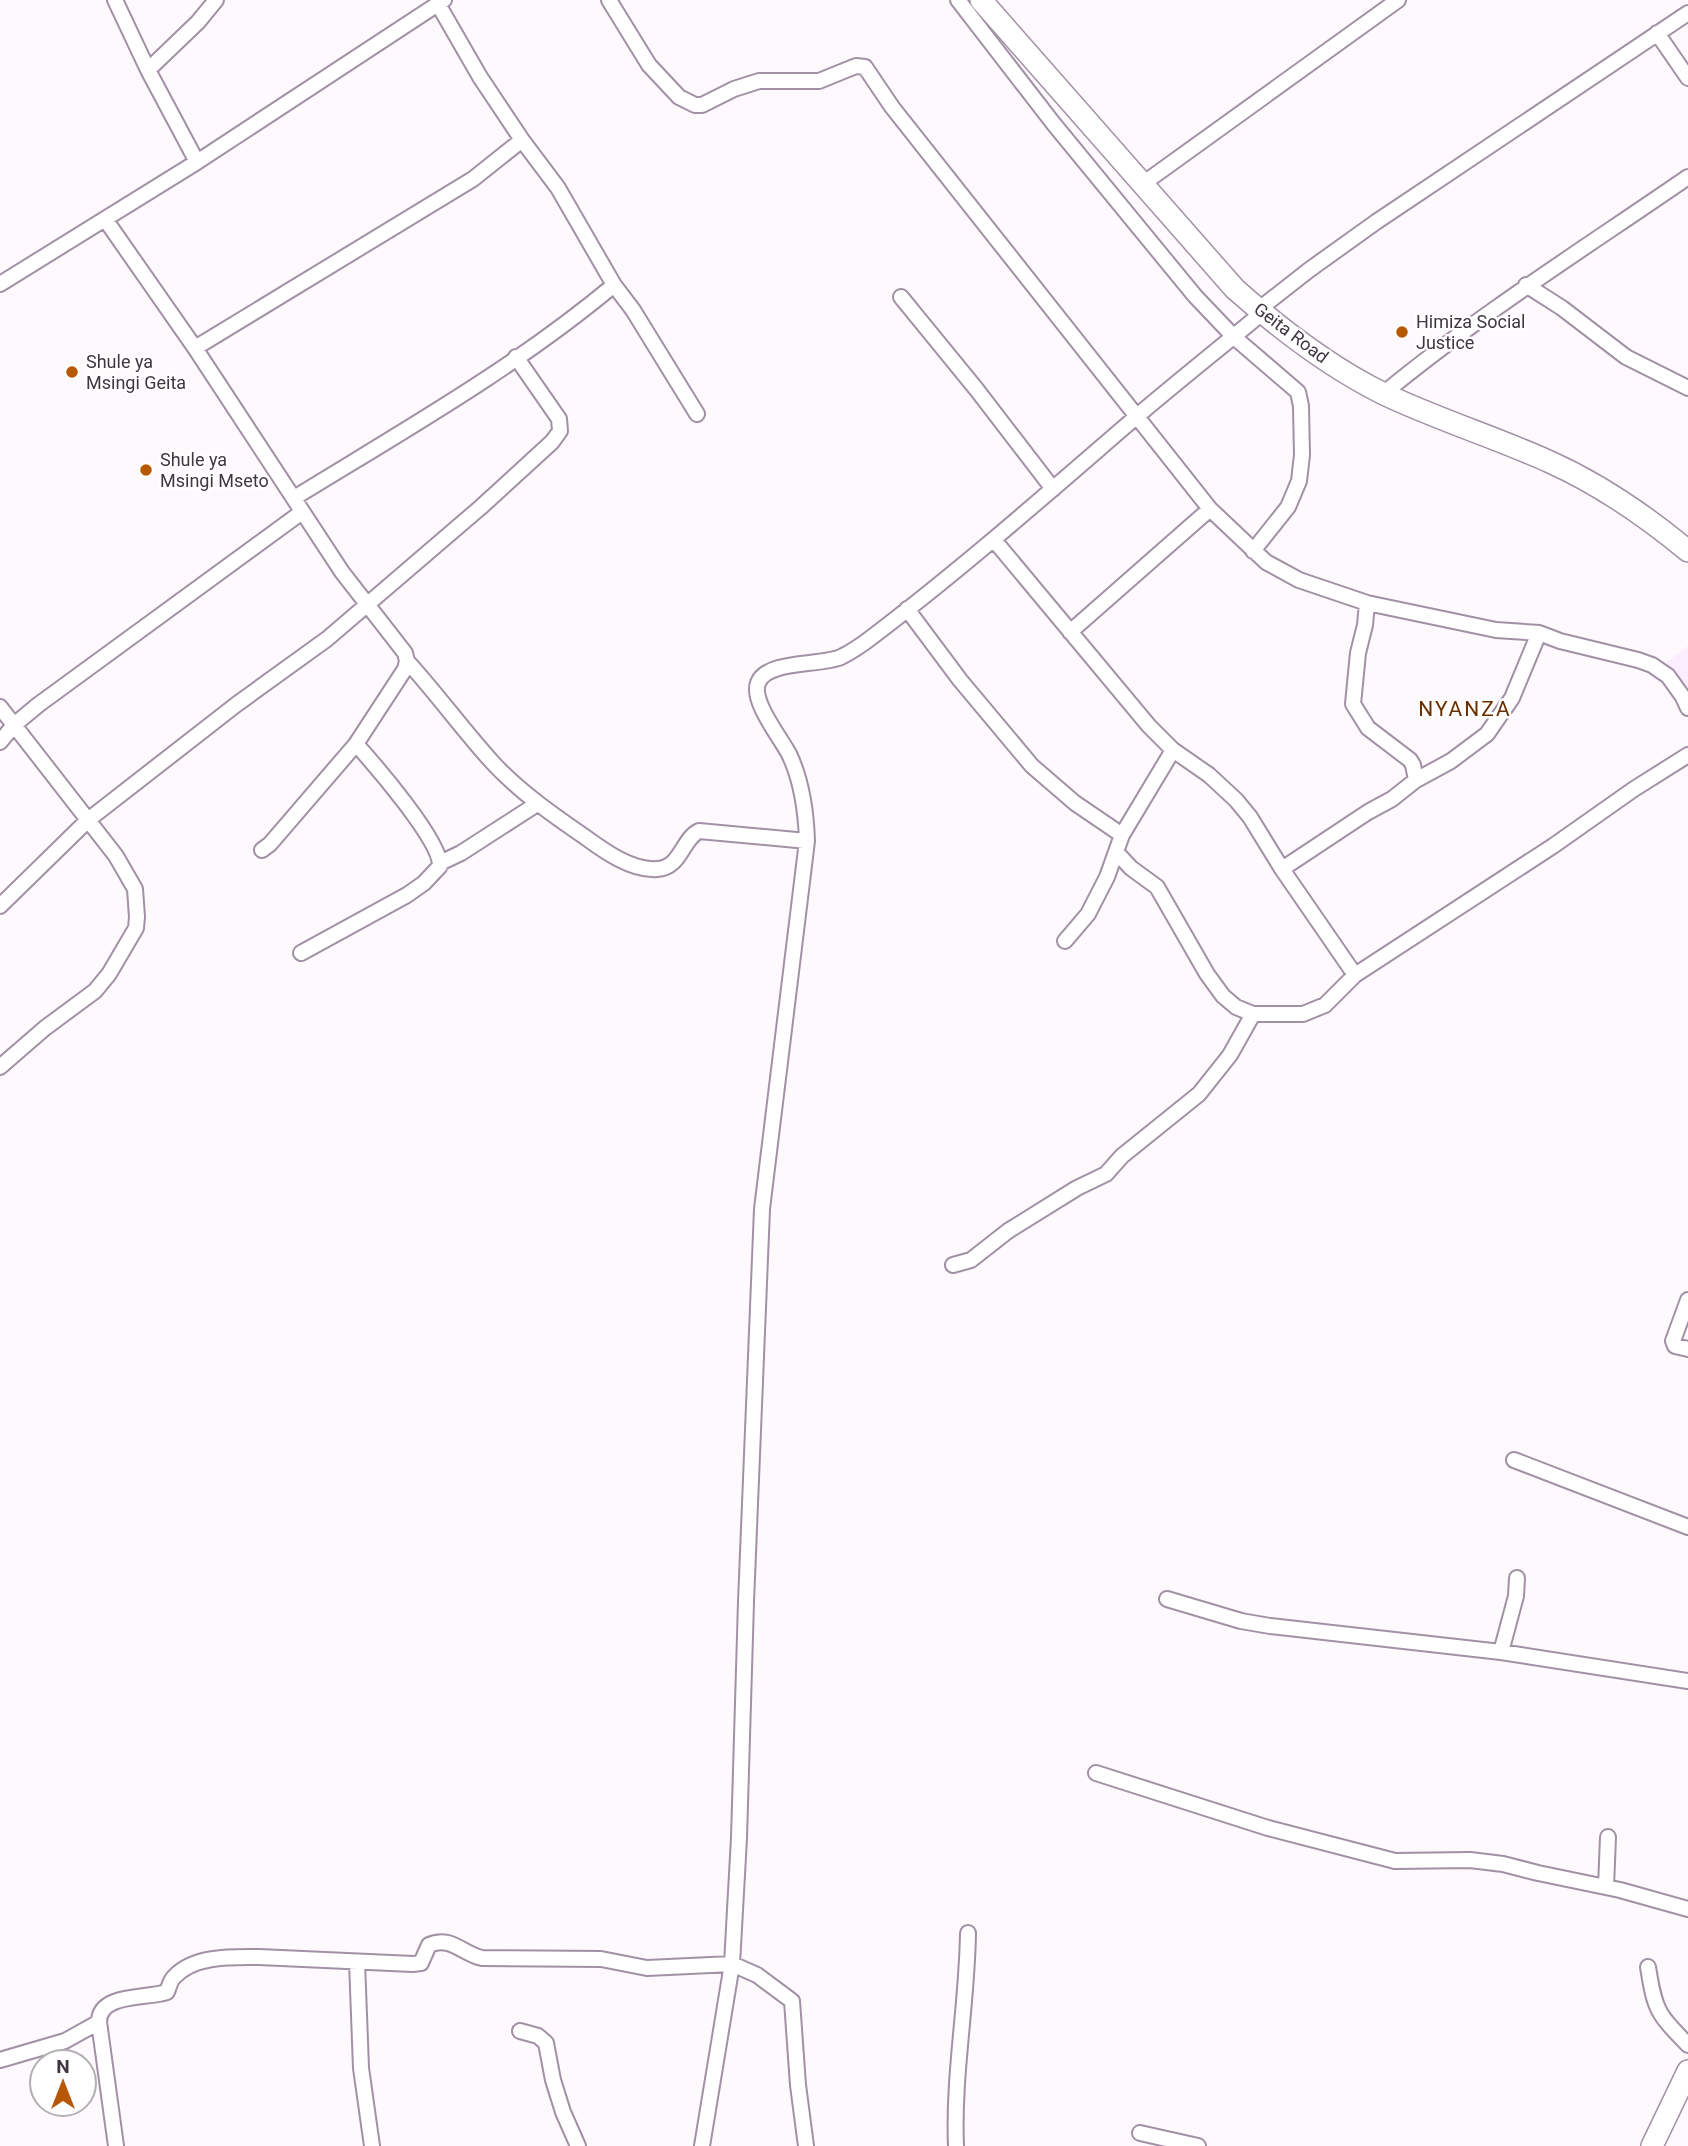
<svg xmlns="http://www.w3.org/2000/svg" width="1688" height="2146" font-family="Roboto,sans-serif">
	<style>
		.built { fill: #fcedfe }
		.lines { fill: none; stroke-linecap: round; stroke-linejoin: round }
		.minor-casing { stroke: #a291a5; stroke-width: 18 }
		.highway-casing { stroke: #a291a5; stroke-width: 24 }
		.minor { stroke: #fff; stroke-width: 14 }
		.highway { stroke: #fff; stroke-width: 21 }
		.poi-dot { fill: #b65804; stroke: #fff; stroke-width: 2.5 }
		.labels { text-anchor: middle; stroke-width: 5; stroke-linejoin: round; paint-order: stroke }
		.poi-label { font-size: 18px; fill: #3f3740; stroke: #fff; text-anchor: start }
		.street-label { font-size: 18px; fill: #3f3740; stroke: #fff }
		.quarter-label { font-size: 21px; letter-spacing: 2px; fill: #6a2f00; stroke: #fff }
	</style>
	<rect width="100%" height="100%" fill="#fdf9fd"/>
	<path class="built" d="M 1688,646 L 1688,701 L 1666,663 Z"/>
	<g class="lines">
		<defs>
			<path id="minor" d="M 115,0 L 148,70 L 197,162
				M 609,0 L 649,65 L 679,97 L 695,105 L 702,105 L 734,89 L 759,81 L 819,81 L 856,66 L 865,67 L 892,107 L 1210,509 L 1266,562 L 1299,580 L 1367,603 L 1496,630 L 1539,633 L 1560,641 L 1638,660 L 1652,665 L 1668,676 L 1683,697 L 1688,708
				M 958,0 L 1053,123 L 1195,296 L 1234,337 L 1298,392 L 1301,406 L 1302,455 L 1299,481 L 1288,507 L 1253,551
				M 438,4 L 480,77 L 522,140 L 558,188 L 614,285 L 633,310 L 697,414
				M 1657,33 L 1688,78
				M 148,70 L 198,22 L 216,0
				M 1144,183 L 1398,0
				M 105,219 L 195,348 L 342,572 L 405,653 L 407,661 L 405,669 L 356,744 L 270,844 L 262,850
				M 0,284 L 197,162 L 444,0
				M 1526,285 L 1562,308 L 1626,357 L 1688,388
				M 901,297 L 977,390 L 1053,489
				M 1258,310 L 1309,270 L 1376,222 L 1688,13
				M 195,348 L 473,179 L 522,140
				M 1383,394 C 1480,314 1585,248 1688,177
				M 294,498 C 403,431 516,367 614,285
				M 994,540 L 1149,726 L 1173,750 L 1209,775 L 1236,800 L 1250,817 L 1282,869 L 1355,975
				M 1367,603 L 1365,625 L 1358,653 L 1353,704 L 1368,728 L 1410,760 L 1413,765 L 1416,780
				M 907,609 L 960,680 L 1032,766 L 1075,803 L 1122,835
				M 1070,632 L 1210,509
				M 407,661 C 437,694 463,730 493,763 C 520,792 553,815 585,837 C 604,851 632,871 657,869 C 681,868 682,839 699,831 L 807,841
				M 0,707 L 116,856 L 135,889 L 137,917 L 136,928 L 109,974 L 95,991 L 45,1028 L 0,1067
				M 0,742 L 14,725 L 38,705 L 302,512
				M 1117,853 L 1131,868 L 1157,887 L 1207,974 L 1223,996 L 1236,1007 L 1253,1014 L 1303,1014 L 1325,1005 L 1355,975 L 1553,846 L 1634,789 L 1688,755
				M 440,863 L 461,853 L 537,804
				M 1282,869 L 1368,812 L 1392,799 L 1416,780 L 1451,761 L 1487,734 L 1512,698 L 1539,633
				M 0,906 L 88,820 L 237,704 L 327,639 L 481,507 L 552,442 L 560,431 L 559,419 L 516,357
				M 1065,941 L 1088,914 L 1107,877 L 1122,835 L 1173,750
				M 301,953 L 407,895 L 424,883 L 440,866 C 441,841 374,764 356,744
				M 953,1265 L 971,1260 L 1008,1231 L 1077,1188 L 1106,1174 L 1122,1156 L 1199,1094 L 1230,1055 L 1253,1014
				M 1688,1300 L 1673,1341 L 1675,1346 L 1688,1349
				M 1514,1460 L 1688,1527
				M 1167,1599 L 1241,1621 L 1270,1626 L 1501,1652 L 1688,1681
				M 1501,1652 L 1516,1596 L 1517,1578
				M 1096,1773 L 1268,1828 L 1395,1861 L 1470,1860 L 1503,1864 L 1538,1873 L 1620,1890 L 1688,1909
				M 1606,1887 L 1608,1837
				M 357,1962 L 361,2068 L 372,2146
				M 1648,1967 C 1655,2011 1657,2013 1688,2045
				M 520,2031 L 538,2036 L 546,2043 L 553,2080 L 563,2112 L 578,2146
				M 0,2060 L 65,2041 L 99,2022
				M 1140,2133 L 1198,2146
				M 116,2146 L 99,2022 C 99,1993 146,1999 167,1992 C 169,1987 170,1981 174,1977 C 194,1955 232,1957 259,1957 L 413,1964 L 421,1963 L 429,1945 C 450,1935 463,1954 482,1958 L 601,1959 L 647,1968 L 732,1964 L 757,1975 L 792,2001 L 798,2085 L 806,2146
				M 702,2146 L 732,1964 L 739,1838 L 746,1602 L 762,1209 L 807,841 C 806,811 802,781 789,754 C 780,737 751,701 758,683 C 766,660 820,666 841,657 C 851,652 863,644 872,637 C 963,568 1049,492 1136,417 C 1177,382 1220,348 1262,313
				M 956,2146 C 953,2075 967,2005 968,1933"/>
			<path id="highway" d="M 981,0 L 1235,289 C 1280,329 1328,366 1382,393 C 1436,419 1495,437 1550,462 C 1599,484 1647,517 1688,551
				M 1652,2146 L 1688,2071"/>
		</defs>
		<use href="#minor" class="minor-casing"/>
		<use href="#highway" class="highway-casing"/>
		<use href="#minor" class="minor"/>
		<use href="#highway" class="highway"/>
	</g>
	<g class="poi-dot">
		<circle cx="1402" cy="332" r="7"/>
		<circle cx="72" cy="372" r="7"/>
		<circle cx="146" cy="470" r="7"/>
	</g>
	<g class="labels">
		<g class="poi-label">
			<text x="1416" y="328">Himiza Social<tspan x="1416" dy="21">Justice</tspan></text>
			<text x="86" y="368">Shule ya<tspan x="86" dy="21">Msingi Geita</tspan></text>
			<text x="160" y="466">Shule ya<tspan x="160" dy="21">Msingi Mseto</tspan></text>
		</g>
		<g class="street-label">
			<text transform="translate(1291 333) rotate(37)" y="6">Geita Road</text>
		</g>
		<g class="quarter-label">
			<text x="1465" y="716">NYANZA</text>
		</g>
	</g>
	<g transform="translate(63 2083)"><circle r="33" fill="#ffffff" stroke="#b2afb3" stroke-width="2"/>
	<path d="M0-5L12 26L0 18L-12 26Z" fill="#b65804"/>
	<text y="-10" font-size="19" font-weight="bold" text-anchor="middle" fill="#3f3740">N</text>
	</g>
</svg>
